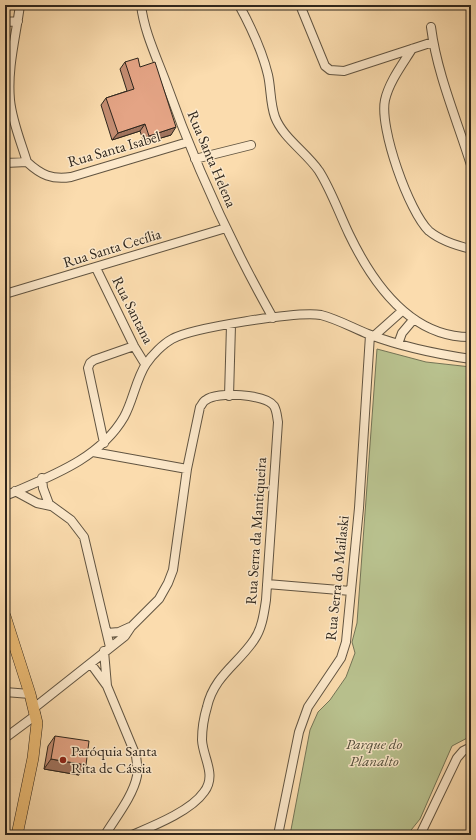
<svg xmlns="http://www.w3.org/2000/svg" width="476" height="840" font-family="'EB Garamond',serif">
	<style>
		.green { fill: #b9c28f; stroke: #747456 }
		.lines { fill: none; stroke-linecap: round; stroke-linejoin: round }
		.minor-casing { stroke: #615441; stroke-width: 10 }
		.major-casing { stroke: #2e261d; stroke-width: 12 }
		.minor { stroke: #fce8ca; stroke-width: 8 }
		.major { stroke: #eebe77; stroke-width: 11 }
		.wall { fill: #c48d72; stroke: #2e261d }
		.shaded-wall { fill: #a0735d; stroke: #2e261d }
		.building { fill: #e4a485; stroke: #2e261d }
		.poi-dot { fill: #8f2418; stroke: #fce8ca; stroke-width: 1.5 }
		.labels { text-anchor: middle; stroke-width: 3; stroke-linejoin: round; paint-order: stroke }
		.street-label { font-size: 15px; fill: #2e261d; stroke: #fce8ca }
		.park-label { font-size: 15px; font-style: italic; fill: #514d3a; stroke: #fce8ca }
		.poi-label { font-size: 15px; fill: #2e261d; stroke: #fce8ca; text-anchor: start }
	</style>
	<rect width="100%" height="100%" fill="#fbdcae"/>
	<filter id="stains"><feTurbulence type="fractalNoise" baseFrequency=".005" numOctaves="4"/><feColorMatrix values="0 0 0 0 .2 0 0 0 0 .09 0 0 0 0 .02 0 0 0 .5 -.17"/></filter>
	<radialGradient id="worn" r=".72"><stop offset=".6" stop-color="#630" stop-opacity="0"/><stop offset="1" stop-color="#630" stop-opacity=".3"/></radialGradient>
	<path class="green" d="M 377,349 L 426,362 L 471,367 L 471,736 L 452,746 L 420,819 L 407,835 L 290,835 L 310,730 L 318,712 L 330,700 L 346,677 L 355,653 L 352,642 L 357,623 Z"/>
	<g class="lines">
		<defs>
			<path id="minor" d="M 20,5 C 16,36 7,68 10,100 C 12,121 21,142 27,162
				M 141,5 C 144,31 156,56 165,80 C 194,162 230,242 273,318
				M 239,5 C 251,27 262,50 268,75 C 271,88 270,103 275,117 C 283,138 306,152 319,171 C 331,190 339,213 349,234 C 372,282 410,338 471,337
				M 300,5 L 325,66 L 330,70 L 344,71 L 433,42
				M 5,22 L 18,21
				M 431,27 C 437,74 457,120 471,165
				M 412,49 C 402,65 389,82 385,100 C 379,128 409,212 429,231 C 440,240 458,246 471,249
				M 195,159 L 251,145
				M 5,163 L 27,162 C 41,175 52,180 71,177 L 188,142
				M 96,268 L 134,346 L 145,364
				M 5,294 L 226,228
				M 374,336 L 402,311
				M 398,344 L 402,333 L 413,320
				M 229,396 L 231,325
				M 104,443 L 88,368 L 90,363 L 94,360 L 134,346
				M 93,452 L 187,469
				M 42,478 L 43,488 L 49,504 L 71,520 L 84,537 L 110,647
				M 15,491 L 37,503 L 51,506
				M 5,496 C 48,477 99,460 124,417 C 133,401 136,379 146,364 C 152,355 163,344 172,339 C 191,328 298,311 321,315 C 337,319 353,328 368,334 C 402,347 436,354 471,359
				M 267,584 L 351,591
				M 107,633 L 119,632 L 130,627
				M 104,651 L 107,686
				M 91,664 L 107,686 L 136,756 C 137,763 138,769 137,776 C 133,796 116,817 105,835
				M 5,692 L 30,694
				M 34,708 L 125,636 L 131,627 L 159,599 L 168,583 L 173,570 L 187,469 L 200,407 C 202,405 203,401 206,400 C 216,391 266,394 274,406 C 277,411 277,417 278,422 L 266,600 C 264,613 262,629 254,640 C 238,664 214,676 207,707 C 204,717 202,729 202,740 C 203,758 217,775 204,792 C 191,811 153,826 132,835
				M 5,738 L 36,715
				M 278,835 L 299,732 L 308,707 L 341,658 L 346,642 L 359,508 L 370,335
				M 420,835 L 457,758 L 463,751 L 471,747"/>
			<path id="major" d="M 5,616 L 30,694 L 37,723 L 33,758 L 17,835"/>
		</defs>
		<use href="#minor" class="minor-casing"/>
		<use href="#major" class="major-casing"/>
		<use href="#minor" class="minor"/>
		<use href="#major" class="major"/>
	</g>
	<path class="wall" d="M 125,62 L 140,67 L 171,135 L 144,143 L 140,131 L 112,140 L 101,105 L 106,98 L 127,91 L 120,69 Z
		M 55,736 L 79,775 L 44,769 L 48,746 Z"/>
	<path class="shaded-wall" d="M 145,124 L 140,131 L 112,140 L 118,133 Z
		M 176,127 L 171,135 L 144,143 L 149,136 Z
		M 51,759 L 86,765 L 79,775 L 44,769 Z"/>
	<path class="building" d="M 138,58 L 140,67 L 155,62 L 176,127 L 149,136 L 145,124 L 118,133 L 106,98 L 134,89 L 125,62 Z
		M 55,736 L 89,741 L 86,765 L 51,759 Z"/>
	<circle class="poi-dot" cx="63" cy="760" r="4"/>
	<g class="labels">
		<g class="street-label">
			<text transform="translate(114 149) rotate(-16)" y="5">Rua Santa Isabel</text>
			<text transform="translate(212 159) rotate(67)" y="5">Rua Santa Helena</text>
			<text transform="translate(112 248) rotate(-17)" y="5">Rua Santa Cecília</text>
			<text transform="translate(133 310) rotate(63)" y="5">Rua Santana</text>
			<text transform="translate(256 531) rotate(-86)" y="5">Rua Serra da Mantiqueira</text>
			<text transform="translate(337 578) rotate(-84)" y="5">Rua Serra do Mailaski</text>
		</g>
		<g class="park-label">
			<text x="374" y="749">Parque do<tspan x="374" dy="17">Planalto</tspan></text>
		</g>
		<g class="poi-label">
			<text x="71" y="756">Paróquia Santa<tspan x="71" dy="17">Rita de Cássia</tspan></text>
		</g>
	</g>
	<rect width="476" height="840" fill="none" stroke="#fbdcae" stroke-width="20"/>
	<rect x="6" y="6" width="464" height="828" fill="none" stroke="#2e261d" stroke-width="2"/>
	<rect x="10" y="10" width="456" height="820" fill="none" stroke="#2e261d"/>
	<rect width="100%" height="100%" filter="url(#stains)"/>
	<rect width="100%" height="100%" fill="url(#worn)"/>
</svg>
